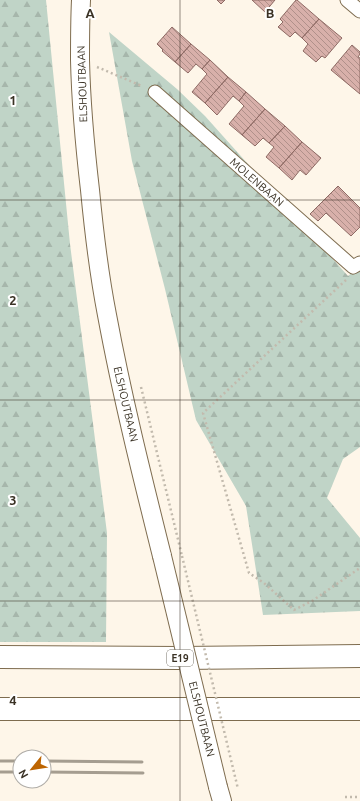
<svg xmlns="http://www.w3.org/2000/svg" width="360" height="801" font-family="Ubuntu,sans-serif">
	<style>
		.forest { fill: url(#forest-firs) }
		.building { fill: url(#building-back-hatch); stroke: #8e6a64 }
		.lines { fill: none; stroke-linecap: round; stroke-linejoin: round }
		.street-casing { stroke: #7e6c4f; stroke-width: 15 }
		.secondary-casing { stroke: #7e6c4f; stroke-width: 20 }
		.highway-casing { stroke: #7e6c4f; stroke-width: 24 }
		.path { stroke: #c2baad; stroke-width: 2.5; stroke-dasharray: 2 3; stroke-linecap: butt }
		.street { stroke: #fff; stroke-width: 13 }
		.secondary { stroke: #fff; stroke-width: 18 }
		.highway { stroke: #fff; stroke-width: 22 }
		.rail { stroke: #a59d90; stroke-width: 3 }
		.secondary-bridge-casing { stroke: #7e6c4f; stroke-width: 20; stroke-linecap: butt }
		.path-bridge { stroke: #c2baad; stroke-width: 2.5; stroke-dasharray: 2 3; stroke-linecap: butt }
		.secondary-bridge { stroke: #fff; stroke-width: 18 }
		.grid { fill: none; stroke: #3a3225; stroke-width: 1; stroke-opacity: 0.55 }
		.labels { text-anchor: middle; stroke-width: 4; stroke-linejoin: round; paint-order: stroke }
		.shield { fill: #fff; stroke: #757066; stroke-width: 1 }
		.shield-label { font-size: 10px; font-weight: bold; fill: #3a3225 }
		.street-label { font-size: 11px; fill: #3a3225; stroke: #fff }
		.grid-label { font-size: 13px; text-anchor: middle; font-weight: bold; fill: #3a3225; stroke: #fff; stroke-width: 4; stroke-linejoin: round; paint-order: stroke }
	</style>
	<defs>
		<pattern id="forest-firs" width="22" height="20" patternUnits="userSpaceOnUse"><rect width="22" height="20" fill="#c0d4c7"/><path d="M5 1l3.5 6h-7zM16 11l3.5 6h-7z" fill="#a6b6ab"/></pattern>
		<pattern id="building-back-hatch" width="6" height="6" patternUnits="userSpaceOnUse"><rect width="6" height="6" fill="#d8b0aa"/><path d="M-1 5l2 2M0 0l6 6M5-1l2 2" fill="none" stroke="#b0908a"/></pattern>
	</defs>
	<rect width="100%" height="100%" fill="#fef6e9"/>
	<path class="forest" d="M 0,0 L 46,0 L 70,244 L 107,533 L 106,642 L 0,642 Z
		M 109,32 L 177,89 L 205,116 L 348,276 L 360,266 L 360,447 L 343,459 L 327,498 L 360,538 L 360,611 L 263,615 L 246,506 L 196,420 L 165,289 L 132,161 Z"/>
	<path class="building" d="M 217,0 L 225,0 L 221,4 Z
		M 252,0 L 275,0 L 265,12 Z
		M 296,0 L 297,0 L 319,19 L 302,38 L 295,32 L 290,37 L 278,27 L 283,22 L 280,19 Z
		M 319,19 L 342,38 L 325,58 L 322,56 L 316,62 L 303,51 L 308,44 L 302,38 Z
		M 172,27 L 191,44 L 175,62 L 162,51 L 163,50 L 157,44 Z
		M 191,44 L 210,60 L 202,69 L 196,64 L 188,73 L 175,62 Z
		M 352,45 L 360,52 L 360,54 L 358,57 L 360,58 L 360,94 L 331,70 Z
		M 210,60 L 228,77 L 205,103 L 192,92 L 207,74 L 202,69 Z
		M 228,77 L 246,92 L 239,101 L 233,96 L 217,115 L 205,103 Z
		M 246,92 L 265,109 L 242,135 L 229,124 L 244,106 L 239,101 Z
		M 265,109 L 285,126 L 269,143 L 263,138 L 255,146 L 242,135 Z
		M 285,126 L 302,142 L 279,168 L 266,157 L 274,147 L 269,143 Z
		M 302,142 L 321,158 L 306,175 L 300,170 L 292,180 L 279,168 Z
		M 338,186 L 360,208 L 360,227 L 351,236 L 326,213 L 318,221 L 310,214 Z"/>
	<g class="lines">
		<defs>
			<path id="street" d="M 347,0 L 360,11
				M 155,92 L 353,267 L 360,263"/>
			<path id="secondary" d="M 81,0 C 80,20 80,40 80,60 C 81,104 85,147 90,190 C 94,232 99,274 107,315 C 122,396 142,476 162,556
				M 218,787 L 222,801"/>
			<path id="highway" d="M 0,657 L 180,658 L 360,656
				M 0,709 L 360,709"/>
		</defs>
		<use href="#street" class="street-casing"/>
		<use href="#secondary" class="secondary-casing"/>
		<use href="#highway" class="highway-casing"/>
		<path class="path" d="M 97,67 L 142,86
			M 346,280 L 203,413 L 249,573 L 264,583 L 294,610 L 312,601 L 360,568
			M 141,387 L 182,556
			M 345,797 L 360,797"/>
		<use href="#street" class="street"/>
		<use href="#secondary" class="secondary"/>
		<use href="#highway" class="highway"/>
		<path class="rail" d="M 0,761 L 20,761
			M 44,761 L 142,762
			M 0,772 L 20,772
			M 44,772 L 143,773"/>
		<defs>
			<path id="secondary-bridge" d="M 162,556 L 218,787"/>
		</defs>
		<use href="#secondary-bridge" class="secondary-bridge-casing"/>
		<path class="path-bridge" d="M 182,556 L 238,789"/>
		<use href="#secondary-bridge" class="secondary-bridge"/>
	</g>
	<path class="grid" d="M 180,0 L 180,801M 0,200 L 360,200M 0,400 L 360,400M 0,601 L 360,601"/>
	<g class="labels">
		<rect class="shield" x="167" y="650" width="26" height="16" rx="3"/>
		<g class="shield-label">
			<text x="180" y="662">E19</text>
		</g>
		<g class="street-label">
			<text transform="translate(82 84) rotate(-92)" y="4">ELSHOUTBAAN</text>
			<text transform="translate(257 182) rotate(41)" y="4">MOLENBAAN</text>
			<text transform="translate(126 404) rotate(77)" y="4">ELSHOUTBAAN</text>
			<text transform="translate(202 719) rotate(76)" y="4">ELSHOUTBAAN</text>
		</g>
	</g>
	<g class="grid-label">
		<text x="90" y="18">A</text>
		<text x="270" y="18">B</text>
		<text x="13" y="105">1</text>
		<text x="13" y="305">2</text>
		<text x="13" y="505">3</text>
		<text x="13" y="705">4</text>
	</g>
	<g transform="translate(32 769) rotate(240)"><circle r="19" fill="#ffffff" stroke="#b0ada8"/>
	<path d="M0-3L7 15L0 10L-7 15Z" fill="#bd6400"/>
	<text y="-6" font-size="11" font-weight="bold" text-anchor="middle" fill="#3a3225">N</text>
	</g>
</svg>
